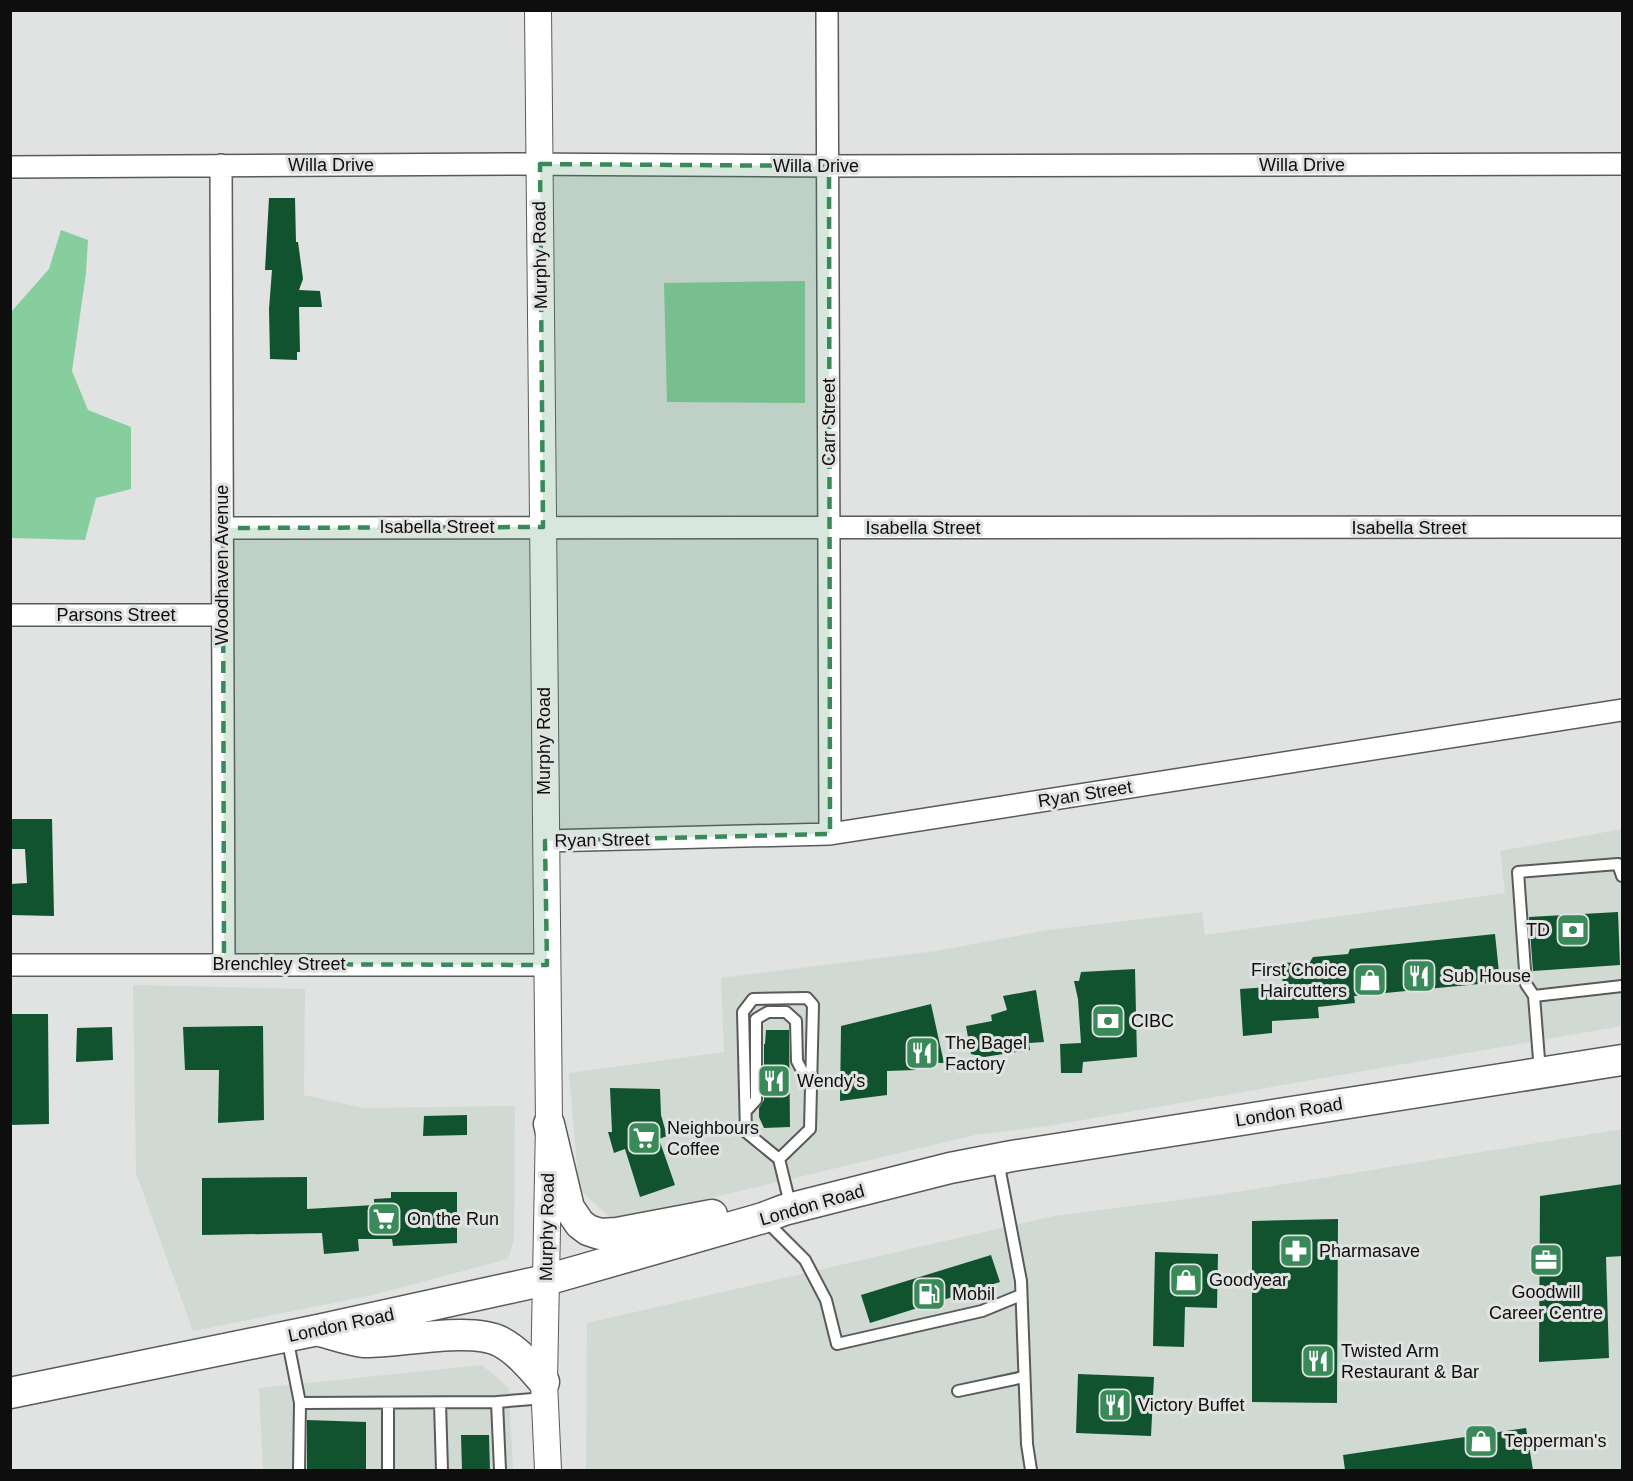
<svg xmlns="http://www.w3.org/2000/svg" width="1633" height="1481" font-family="Arial,sans-serif">
	<style>
		.built { fill: #d0dad2 }
		.green { fill: #87ce9e }
		.building { fill: #11532f }
		.lines { fill: none; stroke-linecap: round; stroke-linejoin: round }
		.service-casing { stroke: #595b59; stroke-width: 14 }
		.minor-casing { stroke: #595b59; stroke-width: 24 }
		.tertiary-casing { stroke: #595b59; stroke-width: 28 }
		.secondary-casing { stroke: #595b59; stroke-width: 33 }
		.service { stroke: #fff; stroke-width: 10 }
		.minor { stroke: #fff; stroke-width: 21 }
		.tertiary { stroke: #fff; stroke-width: 26 }
		.secondary { stroke: #fff; stroke-width: 30 }
		.marked { fill: #3a8959; fill-opacity: 0.2; stroke: #3a8959; stroke-width: 4.5; stroke-dasharray: 12 8; stroke-linejoin: round }
		.labels { text-anchor: middle; stroke-width: 6; stroke-linejoin: round; paint-order: stroke }
		.street-label { font-size: 18px; fill: #0d0e0d; stroke: #e0e3e1 }
		.poi-label { font-size: 18px; fill: #0d0e0d; stroke: #e0e3e1; text-anchor: start }
	</style>
	<rect width="100%" height="100%" fill="#e0e3e1"/>
	<path class="built" d="M 1622,829 L 1622,1026 L 1048,1126 L 975,1135 L 614,1221 L 579,1189 L 569,1073 L 724,1052 L 721,978 L 936,951 L 1048,930 L 1202,912 L 1205,935 L 1505,893 L 1500,851 Z
		M 133,985 L 305,989 L 304,1095 L 364,1108 L 515,1106 L 514,1239 L 508,1259 L 373,1295 L 193,1331 L 136,1173 Z
		M 1622,1129 L 1622,1470 L 586,1470 L 587,1323 L 1054,1216 L 1224,1194 Z
		M 482,1365 L 509,1388 L 513,1470 L 263,1470 L 259,1388 Z"/>
	<path class="green" d="M 61,230 L 88,240 L 86,273 L 72,371 L 88,410 L 131,427 L 131,489 L 96,498 L 85,540 L 11,538 L 11,312 L 49,269 Z
		M 805,281 L 805,403 L 667,402 L 664,283 Z"/>
	<path class="building" d="M 269,198 L 295,198 L 296,242 L 298,242 L 303,279 L 299,290 L 320,291 L 322,307 L 299,307 L 300,352 L 297,352 L 297,360 L 270,359 L 269,309 L 272,270 L 265,270 Z
		M 10,819 L 52,819 L 54,916 L 10,915 L 10,884 L 27,883 L 25,849 L 10,849 Z
		M 1618,912 L 1620,965 L 1533,971 L 1529,917 Z
		M 1495,934 L 1500,982 L 1354,996 L 1355,1003 L 1318,1007 L 1319,1018 L 1272,1021 L 1272,1033 L 1243,1036 L 1240,989 L 1283,986 L 1281,963 L 1310,962 L 1313,957 L 1348,954 L 1350,949 Z
		M 1135,969 L 1137,1057 L 1083,1062 L 1082,1073 L 1061,1073 L 1060,1044 L 1081,1043 L 1078,999 L 1074,981 L 1079,981 L 1081,972 Z
		M 1036,990 L 1044,1042 L 1029,1043 L 1030,1050 L 984,1057 L 971,1054 L 966,1026 L 992,1021 L 991,1015 L 1007,1010 L 1003,996 Z
		M 931,1004 L 944,1063 L 915,1062 L 915,1070 L 887,1071 L 887,1095 L 840,1101 L 841,1026 Z
		M 10,1014 L 48,1014 L 49,1124 L 10,1125 Z
		M 263,1026 L 264,1120 L 218,1123 L 219,1070 L 185,1070 L 183,1027 Z
		M 112,1027 L 113,1060 L 76,1062 L 77,1028 Z
		M 766,1030 L 789,1030 L 790,1127 L 764,1128 L 759,1117 L 759,1108 L 764,1100 L 764,1044 L 765,1044 Z
		M 610,1088 L 660,1089 L 661,1115 L 667,1136 L 659,1139 L 675,1185 L 640,1197 L 625,1149 L 614,1153 L 608,1132 L 612,1132 Z
		M 467,1115 L 467,1135 L 423,1136 L 424,1116 Z
		M 307,1177 L 307,1209 L 374,1205 L 374,1199 L 391,1198 L 391,1192 L 457,1192 L 457,1243 L 393,1246 L 392,1239 L 358,1239 L 359,1251 L 324,1254 L 322,1233 L 202,1235 L 202,1178 Z
		M 1623,1184 L 1623,1256 L 1606,1257 L 1609,1358 L 1539,1362 L 1540,1196 Z
		M 1338,1219 L 1337,1403 L 1252,1402 L 1252,1221 Z
		M 1155,1252 L 1218,1254 L 1217,1308 L 1185,1307 L 1184,1347 L 1153,1346 Z
		M 991,1255 L 1000,1282 L 870,1323 L 861,1295 Z
		M 1078,1374 L 1154,1377 L 1151,1436 L 1076,1433 Z
		M 307,1420 L 366,1422 L 366,1470 L 307,1470 Z
		M 1526,1428 L 1533,1470 L 1345,1470 L 1343,1455 Z
		M 461,1435 L 489,1435 L 490,1470 L 462,1470 Z"/>
	<g class="lines">
		<defs>
			<path id="service" d="M 1534,996 L 1526,984 L 1518,872 L 1618,864 L 1622,876
				M 1540,1072 L 1534,996 L 1622,986
				M 746,1111 L 756,1100 L 756,1019 L 768,1012 L 786,1012 L 796,1021 L 797,1061 L 810,1086
				M 779,1159 L 810,1129 L 813,1005 L 807,998 L 753,999 L 743,1012 L 746,1132 L 779,1159 L 791,1208
				M 998,1161 L 1021,1281 L 1027,1444 L 1031,1470
				M 765,1220 L 805,1260 L 826,1300 L 837,1344 L 982,1311 L 1021,1295
				M 287,1337 L 300,1403 L 299,1470
				M 958,1391 L 1024,1377
				M 497,1402 L 500,1470
				M 300,1403 L 497,1402 L 545,1398
				M 440,1403 L 442,1470
				M 388,1404 L 388,1470"/>
			<path id="minor" d="M 827,10 L 830,834
				M 221,165 L 224,964
				M 10,167 L 513,164 L 829,166 L 1622,164
				M 223,528 L 1622,527
				M 10,615 L 222,615
				M 545,841 L 830,834 L 1622,710
				M 10,965 L 547,965"/>
			<path id="tertiary" d="M 538,10 L 549,1124 L 544,1382 L 548,1470"/>
			<path id="secondary" d="M 549,1124 L 569,1208 L 580,1224 L 588,1230 L 600,1234 L 617,1233 L 712,1215
				M 323,1332 C 336,1335 351,1341 364,1342 C 399,1343 471,1326 501,1342 C 518,1351 532,1368 544,1382
				M 10,1393 L 318,1330 L 546,1280 L 763,1218 L 784,1210 L 950,1168 L 1012,1156 L 1622,1060"/>
		</defs>
		<use href="#service" class="service-casing"/>
		<use href="#minor" class="minor-casing"/>
		<use href="#tertiary" class="tertiary-casing"/>
		<use href="#secondary" class="secondary-casing"/>
		<use href="#service" class="service"/>
		<use href="#minor" class="minor"/>
		<use href="#tertiary" class="tertiary"/>
		<use href="#secondary" class="secondary"/>
	</g>
	<path class="marked" d="M 540,164 L 829,166 L 830,834 L 545,841 L 547,965 L 224,964 L 223,528 L 543,527 Z"/>
	<defs>
		<symbol id="bank-square" viewBox="-11 -11 22 22"><rect x="-9" y="-9" width="18" height="18" rx="4" fill="#3a8959" stroke="#e0e3e1"/><path d="M-6-4H6V4H-6ZM0-2.3a2.3 2.3 0 1 0 0 4.6a2.3 2.3 0 1 0 0-4.6Z" fill="#fff"/></symbol>
		<symbol id="restaurant-square" viewBox="-11 -11 22 22"><rect x="-9" y="-9" width="18" height="18" rx="4" fill="#3a8959" stroke="#e0e3e1"/><path d="M-5-6h1v4h1v-4h1v4h1v-4h1v5L-1.5 .5V6h-2V.5L-5-1ZM5-6V6H3V1.5H1.5Q1.5-4 5-6Z" fill="#fff"/></symbol>
		<symbol id="shop-square" viewBox="-11 -11 22 22"><rect x="-9" y="-9" width="18" height="18" rx="4" fill="#3a8959" stroke="#e0e3e1"/><path d="M-5-2.5h2.3a2.7 3.5 0 0 1 5.4 0H5L5.5 6h-11ZM-1.5-2.5h3a1.5 2.3 0 0 0-3 0Z" fill="#fff"/></symbol>
		<symbol id="supermarket-square" viewBox="-11 -11 22 22"><rect x="-9" y="-9" width="18" height="18" rx="4" fill="#3a8959" stroke="#e0e3e1"/><path d="M-6-5.5h2.5l.6 2H6L4.5 2H-2.5L-4.4-4H-6ZM-1.5 3.2a1.3 1.3 0 1 0 .1 0ZM3 3.2a1.3 1.3 0 1 0 .1 0Z" fill="#fff"/></symbol>
		<symbol id="pharmacy-square" viewBox="-11 -11 22 22"><rect x="-9" y="-9" width="18" height="18" rx="4" fill="#3a8959" stroke="#e0e3e1"/><path d="M-2-6h4v4h4v4h-4v4h-4v-4h-4v-4h4Z" fill="#fff"/></symbol>
		<symbol id="office-square" viewBox="-11 -11 22 22"><rect x="-9" y="-9" width="18" height="18" rx="4" fill="#3a8959" stroke="#e0e3e1"/><path d="M-6-3h4V-5.5h4V-3h4V5H-6ZM-1-4.5V-3h2v-1.5ZM-6 0V1H6V0Z" fill="#fff"/></symbol>
		<symbol id="fuel-square" viewBox="-11 -11 22 22"><rect x="-9" y="-9" width="18" height="18" rx="4" fill="#3a8959" stroke="#e0e3e1"/><path d="M-5.5-6h7V0h2V4h1.3V-2.5L3-4.5l.8-.8L6-3V5H2.5V1h-1V6h-7ZM-4.2-4.7v3.2H.2V-4.7Z" fill="#fff"/></symbol>
	</defs>
	<g fill-rule="evenodd">
		<use href="#bank-square" x="1554" y="911" width="38" height="38"/>
		<use href="#restaurant-square" x="1400" y="957" width="38" height="38"/>
		<use href="#shop-square" x="1351" y="961" width="38" height="38"/>
		<use href="#bank-square" x="1089" y="1002" width="38" height="38"/>
		<use href="#restaurant-square" x="903" y="1034" width="38" height="38"/>
		<use href="#restaurant-square" x="755" y="1062" width="38" height="38"/>
		<use href="#supermarket-square" x="625" y="1119" width="38" height="38"/>
		<use href="#supermarket-square" x="365" y="1200" width="38" height="38"/>
		<use href="#pharmacy-square" x="1277" y="1232" width="38" height="38"/>
		<use href="#office-square" x="1527" y="1241" width="38" height="38"/>
		<use href="#shop-square" x="1167" y="1261" width="38" height="38"/>
		<use href="#fuel-square" x="910" y="1275" width="38" height="38"/>
		<use href="#restaurant-square" x="1299" y="1342" width="38" height="38"/>
		<use href="#restaurant-square" x="1096" y="1386" width="38" height="38"/>
		<use href="#shop-square" x="1462" y="1422" width="38" height="38"/>
	</g>
	<g class="labels">
		<g class="street-label">
			<text x="331" y="171">Willa Drive</text>
			<text x="1302" y="171">Willa Drive</text>
			<text x="816" y="172">Willa Drive</text>
			<text transform="translate(540 255) rotate(-91)" y="6">Murphy Road</text>
			<text transform="translate(829 422) rotate(-90)" y="6">Carr Street</text>
			<text x="437" y="533">Isabella Street</text>
			<text x="923" y="534">Isabella Street</text>
			<text x="1409" y="534">Isabella Street</text>
			<text transform="translate(222 565) rotate(-90)" y="6">Woodhaven Avenue</text>
			<text x="116" y="621">Parsons Street</text>
			<text transform="translate(544 741) rotate(-90)" y="6">Murphy Road</text>
			<text transform="translate(1085 794) rotate(-9)" y="6">Ryan Street</text>
			<text transform="translate(602 840) rotate(-1)" y="6">Ryan Street</text>
			<text x="279" y="970">Brenchley Street</text>
			<text transform="translate(1289 1112) rotate(-9)" y="6">London Road</text>
			<text transform="translate(812 1205) rotate(-16)" y="6">London Road</text>
			<text transform="translate(547 1227) rotate(-89)" y="6">Murphy Road</text>
			<text transform="translate(341 1325) rotate(-12)" y="6">London Road</text>
		</g>
		<g class="poi-label">
			<text x="1550" y="936" text-anchor="end">TD</text>
			<text x="1347" y="976" text-anchor="end">First Choice<tspan x="1347" dy="21">Haircutters</tspan></text>
			<text x="1442" y="982">Sub House</text>
			<text x="1131" y="1027">CIBC</text>
			<text x="945" y="1049">The Bagel<tspan x="945" dy="21">Factory</tspan></text>
			<text x="797" y="1087">Wendy's</text>
			<text x="667" y="1134">Neighbours<tspan x="667" dy="21">Coffee</tspan></text>
			<text x="407" y="1225">On the Run</text>
			<text x="1319" y="1257">Pharmasave</text>
			<text x="1209" y="1286">Goodyear</text>
			<text x="1546" y="1298" text-anchor="middle">Goodwill<tspan x="1546" dy="21">Career Centre</tspan></text>
			<text x="952" y="1300">Mobil</text>
			<text x="1341" y="1357">Twisted Arm<tspan x="1341" dy="21">Restaurant &amp; Bar</tspan></text>
			<text x="1138" y="1411">Victory Buffet</text>
			<text x="1504" y="1447">Tepperman's</text>
		</g>
	</g>
	<rect width="1633" height="1481" fill="none" stroke="#0d0e0d" stroke-width="24"/>
</svg>
